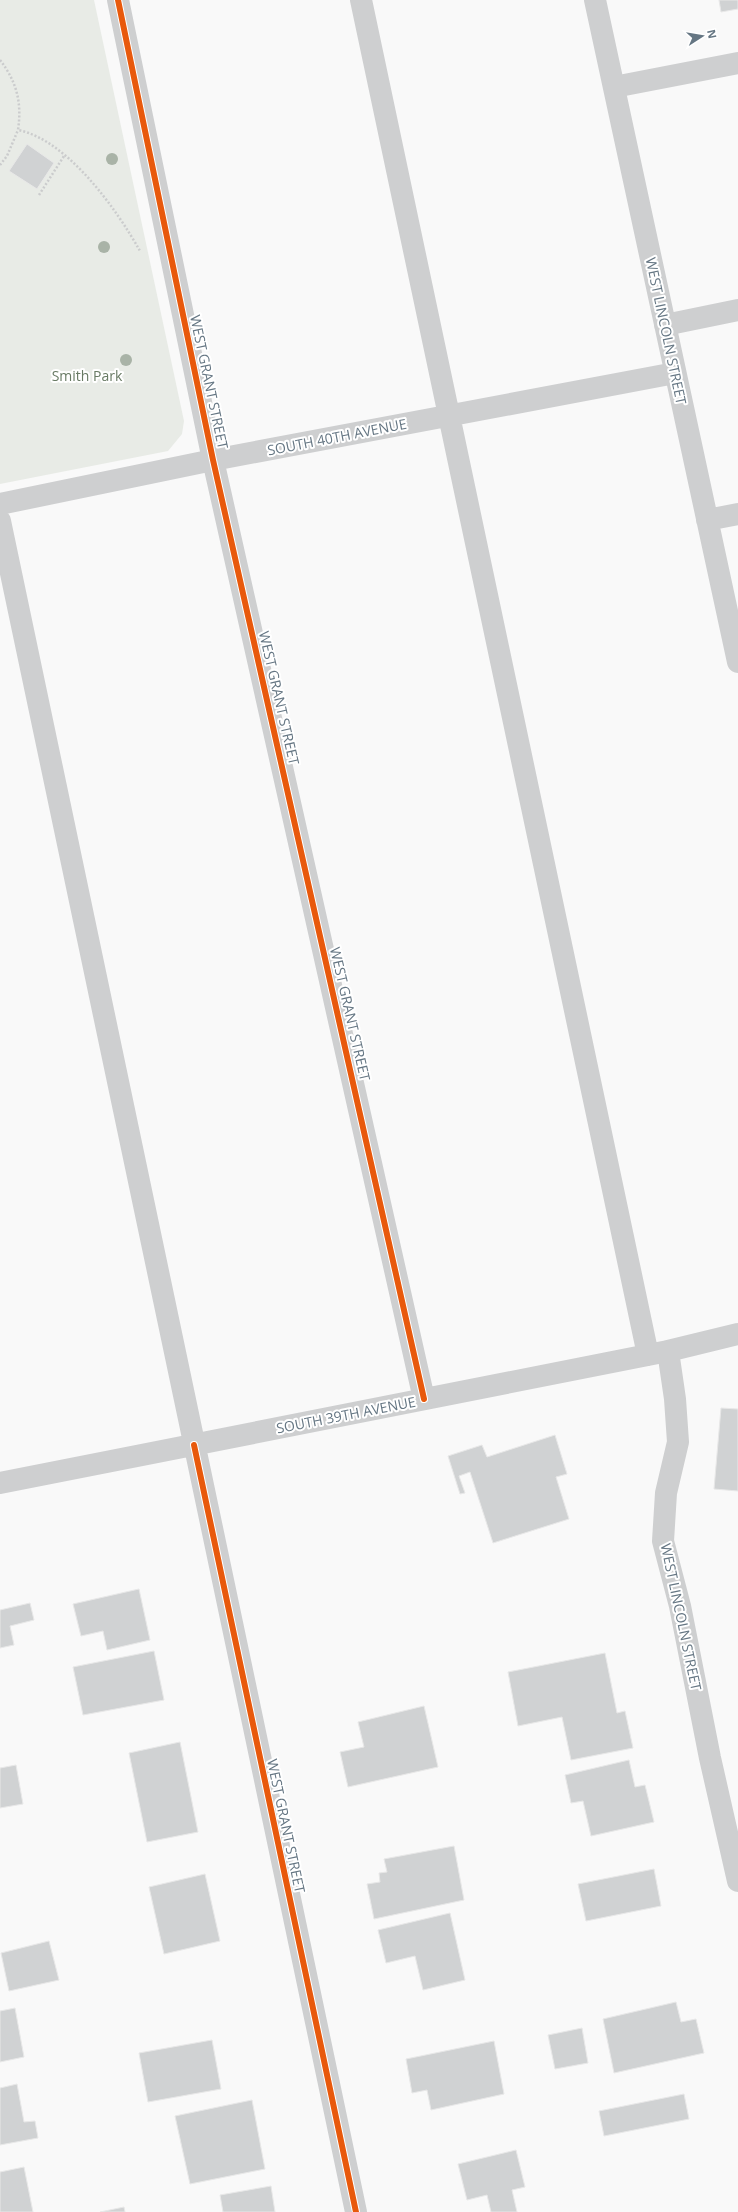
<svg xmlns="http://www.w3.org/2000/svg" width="738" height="2212" font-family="'Open Sans',sans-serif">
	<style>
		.green { fill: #e8ebe6 }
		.building { fill: #d0d2d3; stroke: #e8e8e8 }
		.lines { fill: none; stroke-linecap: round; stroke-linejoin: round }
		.path { stroke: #cbcccd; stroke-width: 2.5; stroke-dasharray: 2 2; stroke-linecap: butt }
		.minor { stroke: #cecfd0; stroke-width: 22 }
		.cycleway-casing { stroke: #fff; stroke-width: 8 }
		.cycleway { stroke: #e8590c; stroke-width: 6 }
		.tree { fill: #a9b3a7 }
		.labels { text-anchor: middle; stroke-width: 4; stroke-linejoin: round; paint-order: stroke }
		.street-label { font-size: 14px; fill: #657683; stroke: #fff }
		.park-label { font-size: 14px; fill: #687a64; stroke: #fff }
	</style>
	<rect width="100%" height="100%" fill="#f9f9f9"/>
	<path class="green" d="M 0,0 L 94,0 L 184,421 L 182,434 L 168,451 L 0,484 Z"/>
	<path class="building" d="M 719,0 L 738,0 L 738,9 L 721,12 Z
		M 27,144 L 54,163 L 37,189 L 9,171 Z
		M 721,1408 L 738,1409 L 738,1491 L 714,1489 Z
		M 555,1435 L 567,1474 L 556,1477 L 569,1519 L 493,1543 L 470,1472 L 459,1476 L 465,1493 L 460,1494 L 448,1456 L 482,1445 L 487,1457 Z
		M 139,1589 L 150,1640 L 107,1650 L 103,1631 L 81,1636 L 73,1604 Z
		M 30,1603 L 34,1620 L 10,1626 L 14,1645 L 0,1648 L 0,1610 Z
		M 154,1651 L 164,1700 L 83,1715 L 73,1667 Z
		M 605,1653 L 617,1713 L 625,1711 L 633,1748 L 571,1760 L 562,1717 L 518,1726 L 508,1672 Z
		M 424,1706 L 438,1767 L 348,1787 L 340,1752 L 364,1747 L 358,1722 Z
		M 180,1742 L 198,1832 L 147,1842 L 129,1753 Z
		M 629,1760 L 635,1787 L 645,1785 L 654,1822 L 591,1836 L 583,1801 L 571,1803 L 565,1775 Z
		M 16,1765 L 23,1804 L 0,1808 L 0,1768 Z
		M 454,1846 L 464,1900 L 374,1919 L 367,1884 L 380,1882 L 379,1873 L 387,1872 L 384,1859 Z
		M 654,1869 L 661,1906 L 586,1921 L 578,1884 Z
		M 205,1874 L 220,1941 L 164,1954 L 149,1887 Z
		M 450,1913 L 465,1980 L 423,1990 L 415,1956 L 386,1963 L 378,1930 Z
		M 49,1941 L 59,1980 L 9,1991 L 1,1953 Z
		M 676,2002 L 681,2022 L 696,2019 L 704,2053 L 614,2073 L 603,2019 Z
		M 15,2008 L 24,2057 L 0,2062 L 0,2011 Z
		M 582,2028 L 588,2063 L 555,2069 L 548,2035 Z
		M 212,2040 L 221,2089 L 148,2102 L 139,2053 Z
		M 494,2041 L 504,2094 L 431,2110 L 427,2090 L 412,2093 L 406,2059 Z
		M 17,2084 L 24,2122 L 35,2121 L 38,2138 L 0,2145 L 0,2088 Z
		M 684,2094 L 689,2119 L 604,2136 L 599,2111 Z
		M 252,2100 L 265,2169 L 190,2184 L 175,2116 Z
		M 516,2150 L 525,2187 L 512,2190 L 517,2212 L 491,2212 L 487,2195 L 467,2200 L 458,2164 Z
		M 24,2167 L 33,2212 L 0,2212 L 0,2172 Z
		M 271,2186 L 275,2212 L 223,2212 L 220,2195 Z
		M 124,2207 L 125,2212 L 100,2212 Z"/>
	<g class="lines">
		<path class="path" d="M 0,60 C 17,82 22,103 18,130 C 68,140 117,210 140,251
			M 0,165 L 7,156 L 18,130
			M 39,195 L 64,156"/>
		<path class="minor" d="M 118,0 L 213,460 L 424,1399
			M 361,0 L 648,1355
			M 595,0 L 738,662
			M 614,87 L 738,63
			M 665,325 L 738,310
			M 0,504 L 213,460 L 675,373
			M 707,520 L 738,514
			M 0,521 L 356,2212
			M 668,1351 L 675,1399 L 678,1442 L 666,1493 L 663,1541 L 680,1606 L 710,1758 L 738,1881
			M 0,1483 L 668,1351 L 738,1334"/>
		<defs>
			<path id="cycleway" d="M 118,0 L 213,460 L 424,1399
				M 194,1445 L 356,2212"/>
		</defs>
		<use href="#cycleway" class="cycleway-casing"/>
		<use href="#cycleway" class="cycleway"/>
	</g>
	<g class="tree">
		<circle cx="112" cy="159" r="6"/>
		<circle cx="104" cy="247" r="6"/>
		<circle cx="126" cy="360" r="6"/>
	</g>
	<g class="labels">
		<g class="street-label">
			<text transform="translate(666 331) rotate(78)" y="5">WEST LINCOLN STREET</text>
			<text transform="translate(209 382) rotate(78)" y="5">WEST GRANT STREET</text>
			<text transform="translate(337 437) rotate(-11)" y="5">SOUTH 40TH AVENUE</text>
			<text transform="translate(279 698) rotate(77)" y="5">WEST GRANT STREET</text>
			<text transform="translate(350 1014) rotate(77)" y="5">WEST GRANT STREET</text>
			<text transform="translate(346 1415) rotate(-11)" y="5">SOUTH 39TH AVENUE</text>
			<text transform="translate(681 1617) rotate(78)" y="5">WEST LINCOLN STREET</text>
			<text transform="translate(286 1826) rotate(78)" y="5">WEST GRANT STREET</text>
		</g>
		<g class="park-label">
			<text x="87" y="381">Smith Park</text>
		</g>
	</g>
	<g transform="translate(702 36) rotate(78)" stroke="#ffffff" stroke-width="3" paint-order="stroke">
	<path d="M0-3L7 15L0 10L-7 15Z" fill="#657683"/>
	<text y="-6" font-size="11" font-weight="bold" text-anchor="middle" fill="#657683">N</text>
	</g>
</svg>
